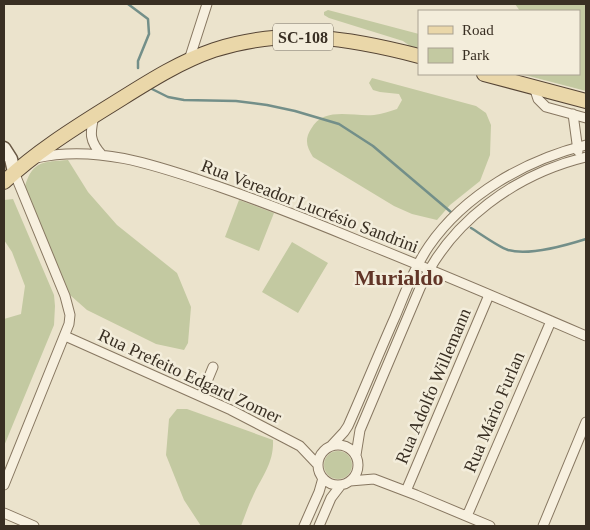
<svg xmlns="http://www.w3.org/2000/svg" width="590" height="530" font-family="'Times New Roman',serif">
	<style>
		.green { fill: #c3c9a1 }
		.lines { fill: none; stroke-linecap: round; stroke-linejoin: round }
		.stream { stroke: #738f89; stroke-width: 2.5 }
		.street-casing { stroke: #877761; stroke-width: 11 }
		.secondary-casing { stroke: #695844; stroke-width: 15 }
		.primary-casing { stroke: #564535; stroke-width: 16 }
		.street { stroke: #f7f0df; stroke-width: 9 }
		.secondary { stroke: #f7f0df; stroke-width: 12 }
		.primary { stroke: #ead7a9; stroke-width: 14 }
		.labels { text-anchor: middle; stroke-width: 5; stroke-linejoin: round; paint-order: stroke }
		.shield { fill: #f3eddb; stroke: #71685a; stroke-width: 1 }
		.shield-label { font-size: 16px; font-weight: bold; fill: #392f23 }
		.street-label { font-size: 18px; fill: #392f23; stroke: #f3eddb }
		.district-label { font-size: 22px; font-weight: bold; fill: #623527; stroke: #f3eddb }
	</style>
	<rect width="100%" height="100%" fill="#ebe3cc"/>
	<path class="green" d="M 515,4 L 586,4 L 586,91 L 521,74 L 579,74 L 579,11 L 520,11 Z
		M 328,10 L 419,34 L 419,48 L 410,46 L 403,41 L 329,18 L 324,15 L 324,12 Z
		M 372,78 L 476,106 L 486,113 L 491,125 L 490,155 L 480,181 L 450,205 L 437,220 L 412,214 L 394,206 L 313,157 C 307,147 304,140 311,129 C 324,106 352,117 374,115 C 382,114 390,111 397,109 L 402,100 L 399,94 L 380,92 L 373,90 L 369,83 Z
		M 68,160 L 88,192 L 117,225 L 177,273 L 191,307 L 188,343 L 184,350 L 156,344 L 87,310 L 70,295 L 25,186 C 33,160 44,162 68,160 Z
		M 13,199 L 54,295 L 55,306 L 54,325 L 4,446 L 4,319 L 21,314 L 25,286 L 12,252 L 4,240 L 4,200 Z
		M 239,200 L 274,213 L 259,251 L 225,237 Z
		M 292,242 L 328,263 L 298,313 L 262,292 Z
		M 177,409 L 187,409 L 273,440 C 274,463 262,476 253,496 C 248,506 245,516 241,526 L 201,526 L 184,500 L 166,455 L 169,419 Z
		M324 465a14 14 0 1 1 28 0a14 14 0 1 1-28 0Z"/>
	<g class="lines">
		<path class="stream" d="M 128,4 L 148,19 L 149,34 L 138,61 L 138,68
			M 152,89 L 168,97 L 184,100 L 236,101 L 267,105 L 295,111 L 339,124 L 373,146 L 452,213
			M 471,228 C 481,234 497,246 508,250 C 528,256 567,245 586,239"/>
		<defs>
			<path id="street" d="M 189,60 L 207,4
				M 534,87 L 538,99 L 546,107 L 586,118
				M 573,114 L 578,151
				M 94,116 C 90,133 89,141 102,155
				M 36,158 C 98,144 158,166 217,186 C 266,203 314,222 362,242 C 437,272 512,304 586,336
				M 65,336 L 231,410 L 300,446 L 318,465
				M 201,396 L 213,367
				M318 465a20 20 0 1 1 40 0a20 20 0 1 1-40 0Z
				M 331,446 L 344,432 L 348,426 C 364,390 379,353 395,317 C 405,293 414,268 429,246 C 465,194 526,160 586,145
				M 356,455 L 360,430 L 420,288 C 450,221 516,174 586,157
				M 350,481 L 374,479 L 416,495 L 490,526
				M 4,485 L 69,324 L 70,315 L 65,296 L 14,172
				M 406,491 L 489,295
				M 4,513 L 34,526
				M 467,516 L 551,321
				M 304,526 L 319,492 L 323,478
				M 319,526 L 331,498 L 341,485
				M 543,526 L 586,422"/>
			<path id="secondary" d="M 4,148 L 11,159 L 14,172"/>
			<path id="primary" d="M 484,74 L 586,101
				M 4,182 C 35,153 71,130 108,107 C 142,86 176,63 214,50 C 284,27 350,38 419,56"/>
		</defs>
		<use href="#street" class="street-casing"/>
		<use href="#secondary" class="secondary-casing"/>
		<use href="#primary" class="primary-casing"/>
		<use href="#street" class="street"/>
		<use href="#secondary" class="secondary"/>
		<use href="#primary" class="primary"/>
	</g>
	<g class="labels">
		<rect class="shield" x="273" y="23.5" width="60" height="27" rx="4"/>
		<g class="shield-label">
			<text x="303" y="43">SC-108</text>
		</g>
		<g class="street-label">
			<text transform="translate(310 206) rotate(21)" y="6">Rua Vereador Lucrésio Sandrini</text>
			<text transform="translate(190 376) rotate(25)" y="6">Rua Prefeito Edgard Zomer</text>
			<text transform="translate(433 386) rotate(-67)" y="6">Rua Adolfo Willemann</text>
			<text transform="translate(494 412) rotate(-67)" y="6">Rua Mário Furlan</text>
		</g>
		<g class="district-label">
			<text x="399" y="285">Murialdo</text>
		</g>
	</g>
	<rect width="590" height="530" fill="none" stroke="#392f23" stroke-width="10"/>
	<rect x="418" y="10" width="162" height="65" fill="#f3eddb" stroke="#a9a191"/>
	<rect x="428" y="26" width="25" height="8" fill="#ead7a9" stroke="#a9a191"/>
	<text x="462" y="35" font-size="15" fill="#392f23">Road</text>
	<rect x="428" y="48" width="25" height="15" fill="#c3c9a1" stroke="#a9a191"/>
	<text x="462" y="60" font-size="15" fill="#392f23">Park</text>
</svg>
